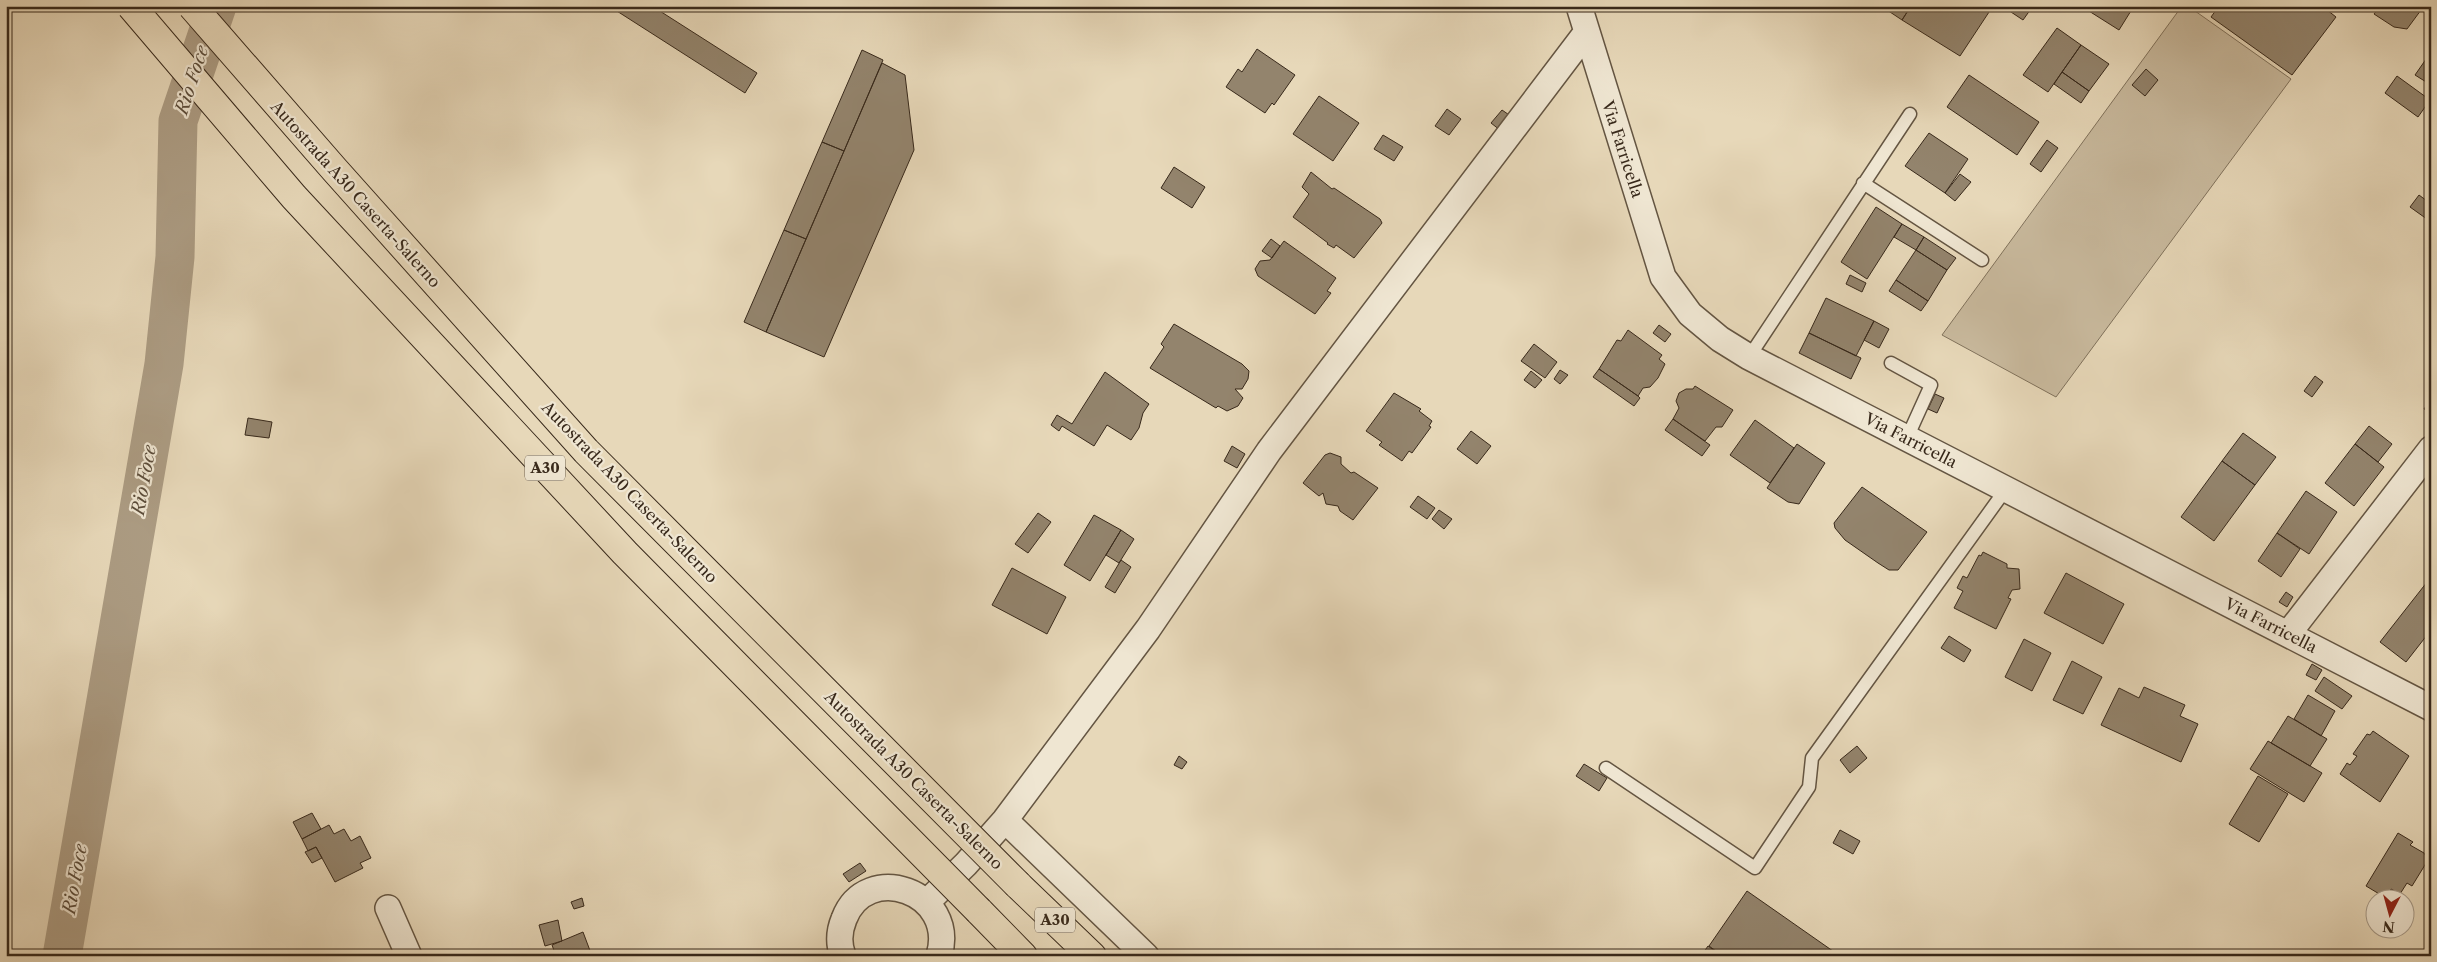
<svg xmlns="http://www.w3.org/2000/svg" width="2437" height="962" font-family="'Libre Caslon Text',serif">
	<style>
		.green { fill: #c9ba9e; stroke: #80725c }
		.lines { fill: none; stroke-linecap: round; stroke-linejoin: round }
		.river { stroke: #ac9c83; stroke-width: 39 }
		.building { fill: #93846d; stroke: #38291b }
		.lane-casing { stroke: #645542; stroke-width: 15 }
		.street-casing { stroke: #645542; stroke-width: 28 }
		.highway-casing { stroke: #38291b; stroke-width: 30 }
		.lane { stroke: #efe6d2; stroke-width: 12 }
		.street { stroke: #efe6d2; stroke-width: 25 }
		.highway { stroke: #e7d8b9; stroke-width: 28 }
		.highway-bridge-casing { stroke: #38291b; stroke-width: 30; stroke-linecap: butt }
		.highway-bridge { stroke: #e7d8b9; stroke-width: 28 }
		.labels { text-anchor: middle; stroke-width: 4.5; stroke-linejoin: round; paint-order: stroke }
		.shield { fill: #efe6d2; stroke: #6f6252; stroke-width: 1 }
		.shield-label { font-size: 15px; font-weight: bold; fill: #38291b }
		.street-label { font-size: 16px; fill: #38291b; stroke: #efe6d2 }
		.water-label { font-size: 18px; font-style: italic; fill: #5b4c3a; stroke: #efe6d2 }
	</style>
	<rect width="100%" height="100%" fill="#e7d8b9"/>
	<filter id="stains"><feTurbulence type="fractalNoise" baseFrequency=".004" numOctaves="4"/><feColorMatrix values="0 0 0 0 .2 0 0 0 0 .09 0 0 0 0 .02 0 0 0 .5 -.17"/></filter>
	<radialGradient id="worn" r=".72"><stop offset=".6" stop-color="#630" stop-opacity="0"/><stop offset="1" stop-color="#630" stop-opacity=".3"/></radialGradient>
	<path class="green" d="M 2182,6 L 2188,6 L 2291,79 L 2056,397 L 1942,335 Z"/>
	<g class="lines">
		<path class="river" d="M 62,956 L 164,364 L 175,257 L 178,121 L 217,6"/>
	</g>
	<path class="building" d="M 609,6 L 652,6 L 757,73 L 745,93 Z
		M 1881,6 L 1911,6 L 1902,20 Z
		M 1911,6 L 1993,6 L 1960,56 L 1902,20 Z
		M 2002,6 L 2033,6 L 2023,20 Z
		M 2081,6 L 2134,6 L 2119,30 Z
		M 2219,6 L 2322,6 L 2336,17 L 2292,75 L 2211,17 Z
		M 2380,6 L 2424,6 L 2407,29 L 2394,27 L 2374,14 Z
		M 2057,28 L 2081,45 L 2048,92 L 2023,75 Z
		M 2081,45 L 2109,64 L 2089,91 L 2062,72 Z
		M 1257,49 L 1295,75 L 1274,105 L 1272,103 L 1265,113 L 1226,87 L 1238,69 L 1242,72 Z
		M 862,50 L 883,60 L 844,151 L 822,142 Z
		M 2431,52 L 2431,85 L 2415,75 Z
		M 882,63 L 905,75 L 914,150 L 824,357 L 766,332 Z
		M 2146,69 L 2158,80 L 2145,96 L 2132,85 Z
		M 2062,72 L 2089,91 L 2081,103 L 2054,84 Z
		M 1969,75 L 2039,122 L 2017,155 L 1947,107 Z
		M 2397,76 L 2430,100 L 2418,117 L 2385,93 Z
		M 1319,96 L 1359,123 L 1333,161 L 1293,134 Z
		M 1447,109 L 1461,119 L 1449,135 L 1435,126 Z
		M 1502,110 L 1515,119 L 1505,134 L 1491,123 Z
		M 1929,133 L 1968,159 L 1945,193 L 1905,166 Z
		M 1383,135 L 1403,147 L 1394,161 L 1374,149 Z
		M 2047,140 L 2058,148 L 2041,172 L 2030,164 Z
		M 822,142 L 844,151 L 806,239 L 784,230 Z
		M 1174,167 L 1205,187 L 1192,208 L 1161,188 Z
		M 1311,172 L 1332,189 L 1334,188 L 1380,219 L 1382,223 L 1354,258 L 1336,245 L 1334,248 L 1327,244 L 1328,243 L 1293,217 L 1309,194 L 1302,187 Z
		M 1960,174 L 1971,182 L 1955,201 L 1945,193 Z
		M 2419,195 L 2431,204 L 2431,222 L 2410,207 Z
		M 1876,207 L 1902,224 L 1867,279 L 1841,262 Z
		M 1902,224 L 1924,237 L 1916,250 L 1894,237 Z
		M 784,230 L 806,239 L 766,332 L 744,322 Z
		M 1924,237 L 1956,258 L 1947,270 L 1916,250 Z
		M 1271,239 L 1280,246 L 1272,258 L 1262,251 Z
		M 1284,241 L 1336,278 L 1327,291 L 1331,293 L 1315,314 L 1258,276 L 1255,269 L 1260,261 L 1270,260 Z
		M 1916,250 L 1947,270 L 1928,301 L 1896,280 Z
		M 1850,275 L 1866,283 L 1862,292 L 1846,284 Z
		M 1896,280 L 1928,301 L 1921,311 L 1889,291 Z
		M 1826,298 L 1874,321 L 1856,356 L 1809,333 Z
		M 1874,321 L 1889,329 L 1879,348 L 1864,340 Z
		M 1174,324 L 1242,364 L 1249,371 L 1248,379 L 1242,389 L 1235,389 L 1243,398 L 1238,406 L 1227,411 L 1218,406 L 1216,408 L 1150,368 L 1164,347 L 1161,344 Z
		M 1659,325 L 1671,334 L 1665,342 L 1653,333 Z
		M 1628,330 L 1662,355 L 1659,359 L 1665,364 L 1658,378 L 1650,387 L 1643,388 L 1638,396 L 1599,369 L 1617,340 L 1621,341 Z
		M 1809,333 L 1861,358 L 1851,379 L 1799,353 Z
		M 1534,344 L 1557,362 L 1545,378 L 1521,361 Z
		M 1599,369 L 1638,396 L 1640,398 L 1634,406 L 1593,377 Z
		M 1560,370 L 1568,375 L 1560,384 L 1554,379 Z
		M 1531,371 L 1542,380 L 1535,388 L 1524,380 Z
		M 1105,372 L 1149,404 L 1143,413 L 1139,428 L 1131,440 L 1107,425 L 1094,446 L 1062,426 L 1059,431 L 1051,425 L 1057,415 L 1072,424 Z
		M 2315,376 L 2323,382 L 2312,397 L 2304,391 Z
		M 1695,386 L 1733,410 L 1722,427 L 1716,427 L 1705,441 L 1673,419 L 1679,408 L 1676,401 L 1679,393 L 1686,389 L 1693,389 Z
		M 1394,393 L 1421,409 L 1419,411 L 1432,421 L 1429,426 L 1431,427 L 1412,453 L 1409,451 L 1402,461 L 1379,445 L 1382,442 L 1366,431 Z
		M 1935,394 L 1944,398 L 1937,413 L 1928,409 Z
		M 2431,399 L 2431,413 L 2424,409 Z
		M 248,418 L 272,422 L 269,438 L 245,435 Z
		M 1673,419 L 1710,445 L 1702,456 L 1665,430 Z
		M 1755,420 L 1794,448 L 1770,483 L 1730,455 Z
		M 2369,426 L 2392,444 L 2378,462 L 2355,444 Z
		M 1471,431 L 1491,446 L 1477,464 L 1457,449 Z
		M 2243,433 L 2276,457 L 2255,485 L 2222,461 Z
		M 1797,444 L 1825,463 L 1799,504 L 1788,502 L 1767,488 Z
		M 2355,444 L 2384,467 L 2354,506 L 2325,483 Z
		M 1232,446 L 1245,454 L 1237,468 L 1224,461 Z
		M 1330,453 L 1341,457 L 1341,464 L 1351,473 L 1354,472 L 1378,488 L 1353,520 L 1340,511 L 1338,506 L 1326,504 L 1323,493 L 1319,496 L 1303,483 L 1325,455 Z
		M 2222,461 L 2255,485 L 2214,541 L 2181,517 Z
		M 1862,487 L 1927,532 L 1898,570 L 1889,570 L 1878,563 L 1845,540 L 1835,528 L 1834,523 Z
		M 2306,491 L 2337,512 L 2309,554 L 2277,533 Z
		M 1418,496 L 1435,508 L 1427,519 L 1410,507 Z
		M 1439,510 L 1452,519 L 1444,529 L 1432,519 Z
		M 1038,513 L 1051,522 L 1028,553 L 1015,544 Z
		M 1094,515 L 1121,530 L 1090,581 L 1064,565 Z
		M 1121,530 L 1134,539 L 1119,563 L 1106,555 Z
		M 2277,533 L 2300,549 L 2281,577 L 2258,561 Z
		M 1983,552 L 2007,564 L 2007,568 L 2019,569 L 2020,589 L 2012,590 L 2008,598 L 2011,599 L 1996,629 L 1954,608 L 1963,591 L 1957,588 L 1963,576 L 1967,578 L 1979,555 L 1981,556 Z
		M 1121,560 L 1131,567 L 1115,593 L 1105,587 Z
		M 1012,568 L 1066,597 L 1047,634 L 992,605 Z
		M 2066,573 L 2124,604 L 2103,644 L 2044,613 Z
		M 2431,577 L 2431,630 L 2406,662 L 2380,642 Z
		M 2286,592 L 2293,597 L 2287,607 L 2279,602 Z
		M 1949,636 L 1971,650 L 1964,662 L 1941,648 Z
		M 2024,639 L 2051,653 L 2032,691 L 2005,677 Z
		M 2072,661 L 2102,677 L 2083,714 L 2053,700 Z
		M 2312,664 L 2322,670 L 2316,680 L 2306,675 Z
		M 2324,677 L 2352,696 L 2342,709 L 2315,691 Z
		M 2144,687 L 2185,705 L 2180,716 L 2198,724 L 2181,762 L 2101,725 L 2119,688 L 2139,698 Z
		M 2308,695 L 2335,711 L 2321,736 L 2294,719 Z
		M 2288,716 L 2327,739 L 2310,766 L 2271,743 Z
		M 2373,731 L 2409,756 L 2380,802 L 2340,774 L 2347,763 L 2350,765 L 2357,756 L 2353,754 L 2367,734 L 2370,735 Z
		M 2268,741 L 2322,773 L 2304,802 L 2250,769 Z
		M 1857,746 L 1867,758 L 1850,773 L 1840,760 Z
		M 1179,756 L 1187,762 L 1182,769 L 1174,765 Z
		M 1584,764 L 1607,778 L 1599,791 L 1576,776 Z
		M 2258,776 L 2288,794 L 2259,842 L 2229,824 Z
		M 312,813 L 321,829 L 302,839 L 293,822 Z
		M 329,825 L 334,834 L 344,829 L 351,841 L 360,836 L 371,858 L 360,863 L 363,868 L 335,882 L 316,847 L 308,851 L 302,839 Z
		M 1840,830 L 1860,841 L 1853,854 L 1833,843 Z
		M 2398,833 L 2413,842 L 2410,845 L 2424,853 L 2428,860 L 2412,886 L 2407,883 L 2400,894 L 2391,889 L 2386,898 L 2366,886 Z
		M 316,847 L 322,858 L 312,863 L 305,852 Z
		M 860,863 L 866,871 L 849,882 L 843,874 Z
		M 1747,891 L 1840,956 L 1723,956 L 1709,946 Z
		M 582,898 L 584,906 L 574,909 L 571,902 Z
		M 558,920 L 562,941 L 545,946 L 539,925 Z
		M 583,932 L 592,956 L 556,956 L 552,945 Z
		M 1708,946 L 1722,956 L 1701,956 Z"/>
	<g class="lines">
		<defs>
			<path id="lane" d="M 1863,183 L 1982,260
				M 1749,357 L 1910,114
				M 1891,363 L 1931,385 L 1907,438
				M 1606,768 L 1755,868 L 1809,787 L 1812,758 L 2006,489"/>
			<path id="street" d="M 1579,6 L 1663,277 L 1690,314 L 1720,339 L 1749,357 L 2431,708
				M 2288,634 L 2431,449
				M 1005,820 L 1146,956
				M 927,902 L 966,864 L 1005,820 L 1148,629 L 1269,451 L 1586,33
				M 388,908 L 409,956
				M 843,956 C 838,943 839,931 844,919 C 866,860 958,891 939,956"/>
			<path id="highway" d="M 1018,885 L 1092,956
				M 979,911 L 1023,956"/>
		</defs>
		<use href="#lane" class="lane-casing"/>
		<use href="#street" class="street-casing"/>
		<use href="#highway" class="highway-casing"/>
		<use href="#lane" class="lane"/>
		<use href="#street" class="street"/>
		<use href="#highway" class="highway"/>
		<defs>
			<path id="highway-bridge" d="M 131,6 L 294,197 L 625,553 L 979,911
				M 192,6 L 334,169 L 586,451 L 1018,885"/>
		</defs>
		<use href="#highway-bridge" class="highway-bridge-casing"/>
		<use href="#highway-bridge" class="highway-bridge"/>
	</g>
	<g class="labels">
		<g class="shield">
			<rect x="525" y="455.5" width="40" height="25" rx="4"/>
			<rect x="1035" y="907.5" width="40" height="25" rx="4"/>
		</g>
		<g class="shield-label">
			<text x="545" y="473">A30</text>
			<text x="1055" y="925">A30</text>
		</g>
		<g class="street-label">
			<text transform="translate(1623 149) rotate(72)" y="6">Via Farricella</text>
			<text transform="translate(356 194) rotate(48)" y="6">Autostrada A30 Caserta-Salerno</text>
			<text transform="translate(1911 440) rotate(27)" y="6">Via Farricella</text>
			<text transform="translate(630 492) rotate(46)" y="6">Autostrada A30 Caserta-Salerno</text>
			<text transform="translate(2271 625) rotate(27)" y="6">Via Farricella</text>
			<text transform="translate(914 780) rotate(45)" y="6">Autostrada A30 Caserta-Salerno</text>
		</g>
		<g class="water-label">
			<text transform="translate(192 80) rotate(-72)" y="6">Rio Foce</text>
			<text transform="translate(144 480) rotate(-80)" y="6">Rio Foce</text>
			<text transform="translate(75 879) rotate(-80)" y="6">Rio Foce</text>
		</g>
	</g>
	<rect width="2437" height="962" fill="none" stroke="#e7d8b9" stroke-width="25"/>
	<rect x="8" y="8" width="2422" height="947" fill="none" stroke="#38291b" stroke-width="2.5"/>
	<rect x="12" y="12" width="2412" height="937" fill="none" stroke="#38291b"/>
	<g transform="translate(2390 914) rotate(186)"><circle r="24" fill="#efe6d2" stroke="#a69a89"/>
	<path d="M0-4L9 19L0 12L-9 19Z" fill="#8f2418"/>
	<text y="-8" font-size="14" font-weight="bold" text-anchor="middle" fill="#38291b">N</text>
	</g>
	<rect width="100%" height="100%" filter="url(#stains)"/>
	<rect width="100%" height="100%" fill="url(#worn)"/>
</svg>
